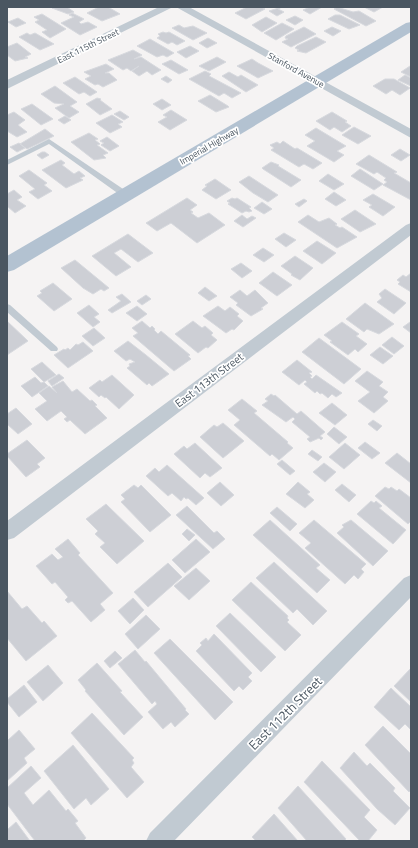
<svg xmlns="http://www.w3.org/2000/svg" width="418" height="848" font-family="'Titillium Web',sans-serif">
	<style>
		.building { fill: #cdcfd5; stroke: #d7d9de }
		.lines { fill: none; stroke-linecap: round; stroke-linejoin: round }
		.service { fill: #c1cad2; fill-rule: evenodd }
		.minor { fill: #c1cad2; fill-rule: evenodd }
		.primary { fill: #b3c2d1; fill-rule: evenodd }
		.labels { text-anchor: middle; stroke-width: 3.5; stroke-linejoin: round; paint-order: stroke }
		.far-street-label { font-size: 9px; fill: #4a5661; stroke: #fff }
		.street-label { font-size: 11px; fill: #4a5661; stroke: #fff }
		.near-street-label { font-size: 13px; fill: #4a5661; stroke: #fff }
	</style>
	<rect width="100%" height="100%" fill="#f5f3f3"/>
	<path class="building" d="M 67,7 L 74,12 L 68,14 L 52,8 Z
		M 99,7 L 108,7 L 120,14 L 102,21 L 87,13 Z
		M 247,7 L 261,7 L 265,9 L 246,19 L 235,13 Z
		M 282,7 L 278,9 L 284,12 L 277,16 L 269,11 Z
		M 310,7 L 322,7 L 310,14 L 303,10 Z
		M 337,7 L 353,12 L 359,11 L 376,21 L 366,26 L 334,9 Z
		M 364,7 L 383,7 L 374,12 Z
		M 72,13 L 84,19 L 79,22 L 81,24 L 88,22 L 97,27 L 80,35 L 61,23 L 74,17 L 69,15 Z
		M 42,14 L 66,29 L 50,38 L 42,32 L 47,30 L 35,22 L 39,20 L 34,17 Z
		M 335,15 L 340,15 L 360,25 L 349,29 L 328,19 Z
		M 295,16 L 303,20 L 295,25 L 286,20 Z
		M 266,17 L 277,23 L 262,32 L 252,25 Z
		M 18,18 L 26,23 L 16,27 L 8,22 Z
		M 282,23 L 294,29 L 276,40 L 264,33 Z
		M 179,25 L 184,28 L 193,26 L 207,33 L 193,40 L 172,28 Z
		M 304,27 L 316,34 L 291,47 L 282,42 L 288,39 L 285,38 L 286,36 Z
		M 332,27 L 341,31 L 333,36 L 324,31 Z
		M 163,32 L 166,33 L 169,32 L 185,41 L 177,45 L 172,42 L 168,44 L 157,38 L 160,36 L 158,34 Z
		M 27,33 L 30,35 L 35,33 L 54,44 L 40,50 L 19,37 Z
		M 316,37 L 326,42 L 306,53 L 297,51 L 299,50 L 295,48 L 297,46 Z
		M 208,38 L 217,43 L 207,48 L 199,43 Z
		M 150,39 L 174,53 L 167,57 L 163,55 L 157,57 L 137,46 Z
		M 17,43 L 31,54 L 25,57 L 28,58 L 15,61 L 7,55 L 7,47 Z
		M 190,46 L 199,51 L 186,58 L 177,52 Z
		M 133,50 L 142,55 L 134,59 L 141,57 L 161,70 L 152,75 L 147,71 L 139,76 L 132,71 L 139,66 L 131,71 L 127,68 L 123,70 L 108,60 Z
		M 217,57 L 226,62 L 209,71 L 199,66 Z
		M 252,59 L 258,63 L 273,71 L 258,78 L 237,66 Z
		M 171,60 L 188,70 L 179,74 L 162,64 Z
		M 106,64 L 114,69 L 105,73 L 109,73 L 117,80 L 103,87 L 98,84 L 95,85 L 85,79 L 91,76 L 84,72 Z
		M 410,66 L 411,67 L 411,77 L 401,72 Z
		M 205,71 L 211,74 L 209,76 L 241,93 L 232,98 L 224,93 L 219,96 L 189,79 Z
		M 229,72 L 238,77 L 241,75 L 258,85 L 246,92 L 222,76 Z
		M 405,75 L 411,78 L 411,86 L 398,80 Z
		M 166,76 L 172,80 L 168,83 L 161,79 Z
		M 75,77 L 97,92 L 90,96 L 84,92 L 79,94 L 63,83 Z
		M 385,79 L 394,79 L 410,88 L 400,95 L 392,90 L 386,94 L 373,86 Z
		M 55,86 L 77,102 L 70,106 L 79,112 L 69,118 L 55,108 L 64,104 L 54,103 L 41,94 Z
		M 210,95 L 228,106 L 229,107 L 216,112 L 198,101 Z
		M 97,98 L 101,99 L 100,100 L 112,109 L 100,115 L 86,104 Z
		M 162,99 L 171,105 L 162,110 L 153,104 Z
		M 32,104 L 53,119 L 41,125 L 21,109 Z
		M 171,110 L 187,120 L 170,130 L 158,122 L 167,117 L 163,115 Z
		M 120,111 L 129,117 L 124,120 L 114,114 Z
		M 14,112 L 25,120 L 18,125 L 27,132 L 17,137 L 7,131 L 7,115 Z
		M 332,112 L 347,121 L 345,122 L 351,126 L 342,132 L 334,127 L 330,130 L 316,121 Z
		M 112,115 L 123,122 L 118,124 L 122,127 L 110,133 L 96,123 Z
		M 65,116 L 71,120 L 64,124 L 58,120 Z
		M 354,127 L 371,136 L 358,144 L 342,135 Z
		M 316,128 L 346,146 L 337,151 L 344,155 L 334,162 L 307,146 L 315,141 L 305,135 Z
		M 45,129 L 54,136 L 27,149 L 20,144 Z
		M 89,133 L 98,139 L 95,140 L 100,144 L 97,145 L 108,153 L 103,155 L 106,158 L 94,160 L 71,142 Z
		M 107,137 L 119,146 L 110,151 L 101,145 L 104,143 L 100,141 Z
		M 283,141 L 295,149 L 297,148 L 322,163 L 313,169 L 304,164 L 299,167 L 271,150 L 274,148 L 270,145 L 277,142 L 280,144 Z
		M 19,143 L 25,148 L 17,152 L 10,147 Z
		M 400,149 L 410,155 L 401,161 L 391,155 Z
		M 42,152 L 45,152 L 49,155 L 42,159 L 37,155 Z
		M 369,155 L 397,172 L 394,173 L 411,183 L 411,200 L 383,185 L 387,182 L 384,180 L 386,178 L 377,172 L 374,174 L 356,164 Z
		M 61,160 L 65,163 L 62,165 L 74,174 L 79,171 L 85,176 L 80,178 L 83,180 L 66,188 L 42,170 Z
		M 271,162 L 279,165 L 278,166 L 301,180 L 291,187 L 263,169 L 262,168 Z
		M 360,169 L 383,184 L 374,190 L 351,176 Z
		M 29,170 L 47,183 L 44,185 L 52,191 L 38,199 L 29,192 L 35,189 L 19,176 Z
		M 328,174 L 344,184 L 334,190 L 319,181 Z
		M 249,176 L 278,195 L 268,202 L 253,193 L 239,182 Z
		M 215,179 L 231,190 L 216,199 L 202,190 L 207,186 L 205,185 Z
		M 14,190 L 22,197 L 17,200 L 26,206 L 15,213 L 7,206 L 7,194 Z
		M 334,192 L 346,200 L 336,206 L 325,199 Z
		M 373,194 L 395,207 L 383,216 L 369,207 L 372,205 L 363,200 Z
		M 187,198 L 197,205 L 190,210 L 193,212 L 191,213 L 198,218 L 209,213 L 225,225 L 197,243 L 171,223 L 157,231 L 146,223 Z
		M 232,198 L 235,199 L 237,198 L 251,207 L 249,208 L 252,211 L 249,212 L 246,211 L 242,213 L 228,204 L 230,203 L 227,201 Z
		M 304,199 L 307,201 L 299,207 L 295,204 Z
		M 262,202 L 272,209 L 264,214 L 254,208 Z
		M 355,210 L 376,224 L 360,232 L 341,219 Z
		M 242,215 L 247,219 L 252,216 L 256,218 L 243,227 L 234,221 Z
		M 308,215 L 319,222 L 329,218 L 337,224 L 335,225 L 340,228 L 342,227 L 357,237 L 337,248 L 298,222 Z
		M 284,233 L 296,240 L 286,247 L 275,239 Z
		M 128,234 L 153,253 L 138,262 L 121,249 L 114,253 L 131,267 L 116,276 L 92,256 Z
		M 317,241 L 336,253 L 322,264 L 303,251 Z
		M 263,248 L 274,255 L 264,262 L 253,255 Z
		M 295,256 L 313,268 L 300,280 L 291,275 L 292,274 L 281,266 Z
		M 75,260 L 109,288 L 104,291 L 101,289 L 93,294 L 83,288 L 61,268 Z
		M 241,263 L 252,271 L 242,278 L 231,269 Z
		M 273,272 L 292,285 L 277,296 L 259,283 Z
		M 411,273 L 411,292 L 398,284 L 400,282 L 397,280 L 403,275 L 406,277 Z
		M 53,283 L 72,299 L 54,311 L 37,296 L 42,293 L 40,291 Z
		M 205,287 L 217,296 L 209,301 L 198,293 Z
		M 385,289 L 406,303 L 394,314 L 377,302 L 382,298 L 379,294 Z
		M 240,290 L 247,296 L 255,290 L 268,303 L 261,308 L 263,309 L 251,316 L 236,305 L 238,303 L 230,297 Z
		M 122,294 L 131,302 L 112,313 L 108,310 L 121,301 L 116,297 Z
		M 146,295 L 151,299 L 142,305 L 137,301 Z
		M 365,303 L 394,324 L 379,334 L 367,329 L 364,332 L 346,319 Z
		M 89,305 L 99,314 L 94,317 L 100,322 L 93,327 L 77,313 Z
		M 137,306 L 147,314 L 137,321 L 126,313 Z
		M 218,306 L 225,311 L 230,307 L 239,314 L 237,316 L 243,321 L 234,330 L 232,329 L 226,333 L 203,316 Z
		M 7,321 L 28,341 L 7,355 Z
		M 142,321 L 150,328 L 152,326 L 155,329 L 154,330 L 158,334 L 161,331 L 190,355 L 188,356 L 191,359 L 174,371 L 133,336 L 138,333 L 132,328 Z
		M 193,321 L 202,328 L 205,326 L 213,333 L 211,335 L 217,340 L 208,348 L 206,347 L 198,353 L 175,334 Z
		M 342,322 L 359,334 L 356,336 L 367,344 L 358,352 L 355,349 L 348,355 L 330,342 L 332,341 L 324,335 Z
		M 410,322 L 411,323 L 411,333 L 403,327 Z
		M 94,328 L 105,338 L 93,346 L 82,336 Z
		M 392,337 L 404,346 L 394,354 L 382,345 Z
		M 319,338 L 361,369 L 344,384 L 302,352 Z
		M 128,341 L 146,355 L 169,374 L 152,386 L 149,383 L 147,385 L 127,368 L 130,366 L 129,364 L 135,362 L 130,359 L 126,361 L 114,351 Z
		M 83,342 L 93,351 L 68,368 L 54,355 L 64,349 L 65,350 L 68,348 L 70,350 L 76,344 L 78,345 Z
		M 380,347 L 393,356 L 383,364 L 370,355 Z
		M 297,360 L 312,372 L 309,373 L 312,376 L 310,377 L 312,379 L 316,375 L 342,393 L 336,397 L 332,394 L 328,398 L 322,393 L 320,394 L 317,391 L 315,393 L 304,384 L 307,382 L 305,380 L 299,385 L 282,372 Z
		M 42,362 L 56,375 L 44,382 L 31,369 Z
		M 367,371 L 383,382 L 379,386 L 388,392 L 383,397 L 388,401 L 374,413 L 358,401 L 370,392 L 355,381 Z
		M 59,374 L 64,378 L 52,386 L 48,381 Z
		M 112,375 L 134,395 L 119,409 L 106,397 L 105,398 L 101,395 L 99,397 L 89,388 L 100,380 L 102,382 Z
		M 35,377 L 41,383 L 44,382 L 48,386 L 32,397 L 21,386 Z
		M 63,381 L 72,392 L 77,389 L 90,401 L 92,400 L 97,405 L 95,406 L 107,418 L 85,434 L 70,420 L 67,422 L 64,419 L 67,417 L 61,411 L 47,421 L 35,409 L 47,401 L 39,393 L 49,386 L 57,393 L 52,387 Z
		M 271,394 L 274,396 L 275,395 L 297,414 L 301,411 L 325,432 L 320,436 L 323,438 L 321,440 L 319,438 L 310,442 L 307,439 L 310,437 L 292,422 L 295,419 L 293,417 L 286,422 L 262,405 L 268,401 L 265,399 Z
		M 242,399 L 257,411 L 254,413 L 288,442 L 287,443 L 293,448 L 279,460 L 272,454 L 270,456 L 234,425 L 240,420 L 228,410 Z
		M 332,403 L 347,415 L 335,425 L 319,413 Z
		M 16,408 L 32,424 L 18,434 L 7,424 L 7,414 Z
		M 373,420 L 382,426 L 377,431 L 368,424 Z
		M 223,423 L 244,441 L 223,458 L 200,437 L 214,425 L 217,427 Z
		M 334,427 L 347,437 L 339,444 L 327,434 Z
		M 27,440 L 45,458 L 37,464 L 40,467 L 26,477 L 7,456 L 7,454 Z
		M 365,442 L 380,453 L 372,459 L 358,448 Z
		M 195,443 L 222,468 L 210,477 L 205,473 L 200,478 L 174,454 L 184,446 L 187,449 Z
		M 345,443 L 360,455 L 344,469 L 329,457 Z
		M 312,450 L 322,457 L 318,461 L 308,454 Z
		M 397,453 L 411,464 L 411,483 L 385,463 Z
		M 282,460 L 295,471 L 290,475 L 277,464 Z
		M 324,463 L 336,472 L 325,482 L 313,472 Z
		M 167,465 L 204,498 L 196,505 L 188,498 L 186,499 L 184,497 L 181,501 L 172,493 L 168,496 L 146,476 L 155,468 L 159,472 Z
		M 220,482 L 234,495 L 221,506 L 207,493 Z
		M 298,482 L 310,492 L 307,494 L 314,500 L 305,508 L 286,494 Z
		M 342,484 L 356,495 L 349,502 L 335,490 Z
		M 134,485 L 138,488 L 141,485 L 171,515 L 150,532 L 121,502 L 125,499 L 121,495 Z
		M 385,487 L 389,489 L 391,487 L 397,491 L 399,489 L 411,498 L 411,521 L 408,524 L 375,496 Z
		M 371,501 L 374,503 L 376,501 L 382,506 L 379,508 L 406,530 L 393,544 L 357,514 Z
		M 106,504 L 144,541 L 117,564 L 100,547 L 105,543 L 95,534 L 98,531 L 86,519 Z
		M 187,506 L 214,533 L 217,531 L 225,539 L 213,549 L 176,515 Z
		M 277,507 L 297,524 L 290,531 L 270,513 Z
		M 270,520 L 320,565 L 316,568 L 330,580 L 317,593 L 253,535 Z
		M 314,520 L 366,564 L 361,569 L 364,572 L 358,579 L 354,575 L 345,584 L 305,548 L 311,543 L 299,533 Z
		M 351,520 L 388,551 L 373,566 L 337,533 L 344,527 L 342,525 Z
		M 187,529 L 195,535 L 189,541 L 182,534 Z
		M 68,539 L 80,553 L 78,555 L 113,593 L 100,604 L 105,610 L 91,622 L 72,601 L 68,603 L 65,600 L 68,597 L 55,582 L 52,584 L 36,566 L 52,554 L 58,560 L 63,557 L 55,549 Z
		M 196,539 L 210,552 L 185,573 L 172,560 Z
		M 274,562 L 327,611 L 313,625 L 297,609 L 293,613 L 256,578 Z
		M 168,563 L 182,577 L 148,607 L 134,592 Z
		M 196,568 L 210,581 L 189,600 L 174,586 Z
		M 251,582 L 288,616 L 287,618 L 289,620 L 287,622 L 301,635 L 285,651 L 232,600 Z
		M 7,591 L 22,609 L 27,606 L 42,623 L 44,621 L 57,636 L 26,661 L 7,638 Z
		M 133,598 L 144,610 L 130,624 L 118,611 Z
		M 230,613 L 276,657 L 261,672 L 216,626 Z
		M 146,615 L 160,629 L 138,649 L 125,634 Z
		M 214,634 L 252,673 L 248,677 L 252,681 L 243,690 L 239,686 L 234,691 L 196,651 L 202,645 L 200,643 L 206,638 L 208,641 Z
		M 170,639 L 233,702 L 215,720 L 154,653 Z
		M 135,650 L 145,662 L 146,661 L 186,709 L 185,710 L 189,714 L 175,727 L 171,722 L 163,729 L 148,712 L 157,704 L 155,701 L 152,704 L 118,664 Z
		M 115,651 L 122,658 L 110,668 L 104,661 Z
		M 97,663 L 122,691 L 120,692 L 143,717 L 124,735 L 85,691 L 86,690 L 78,680 Z
		M 48,665 L 63,683 L 43,701 L 27,682 Z
		M 411,668 L 411,702 L 394,686 Z
		M 24,685 L 37,702 L 19,717 L 7,702 L 7,699 Z
		M 391,688 L 411,707 L 411,730 L 405,724 L 399,730 L 374,707 Z
		M 92,713 L 134,758 L 132,760 L 134,763 L 131,767 L 144,782 L 127,798 L 71,733 Z
		M 383,726 L 411,754 L 411,790 L 409,792 L 365,745 Z
		M 19,730 L 35,749 L 24,758 L 27,763 L 7,781 L 7,741 Z
		M 73,745 L 109,789 L 91,805 L 86,798 L 74,809 L 44,771 Z
		M 354,752 L 367,766 L 370,763 L 395,788 L 393,791 L 410,808 L 395,825 L 377,809 L 340,768 Z
		M 322,761 L 370,810 L 364,817 L 377,830 L 368,841 L 360,841 L 304,782 Z
		M 31,766 L 41,778 L 24,793 L 33,805 L 49,790 L 66,811 L 68,809 L 78,821 L 75,823 L 86,838 L 83,841 L 35,841 L 7,804 L 7,788 Z
		M 298,786 L 346,839 L 344,841 L 307,841 L 278,808 Z
		M 274,814 L 298,841 L 256,841 L 252,837 Z
		M 16,822 L 30,841 L 7,841 L 7,830 Z"/>
	<g class="lines">
		<path class="service" d="M 49,139 L 129,193 L 129,197 L 123,197 L 49,144 L 7,165 L 7,160 Z
			M 7,304 L 10,305 L 57,347 L 58,349 L 57,351 L 51,351 L 7,312 Z"/>
		<path class="minor" d="M 159,7 L 173,7 L 7,89 L 7,80 Z
			M 176,7 L 189,7 L 411,129 L 411,138 Z
			M 411,223 L 411,235 L 14,538 L 7,540 L 7,521 L 406,225 Z
			M 411,575 L 411,597 L 174,841 L 146,841 L 150,833 L 404,578 Z"/>
		<path class="primary" d="M 411,22 L 411,32 L 14,270 L 7,272 L 7,256 L 406,23 Z"/>
	</g>
	<g class="labels">
		<g class="far-street-label">
			<text transform="translate(88 46) rotate(-26)" y="3">East 115th Street</text>
			<text transform="translate(296 70) rotate(29)" y="3">Stanford Avenue</text>
			<text transform="translate(209 146) rotate(-30)" y="3">Imperial Highway</text>
		</g>
		<g class="street-label">
			<text transform="translate(209 380) rotate(-37)" y="4">East 113th Street</text>
		</g>
		<g class="near-street-label">
			<text transform="translate(285 713) rotate(-45)" y="5">East 112th Street</text>
		</g>
	</g>
	<rect width="418" height="848" fill="none" stroke="#4a5661" stroke-width="16"/>
</svg>
